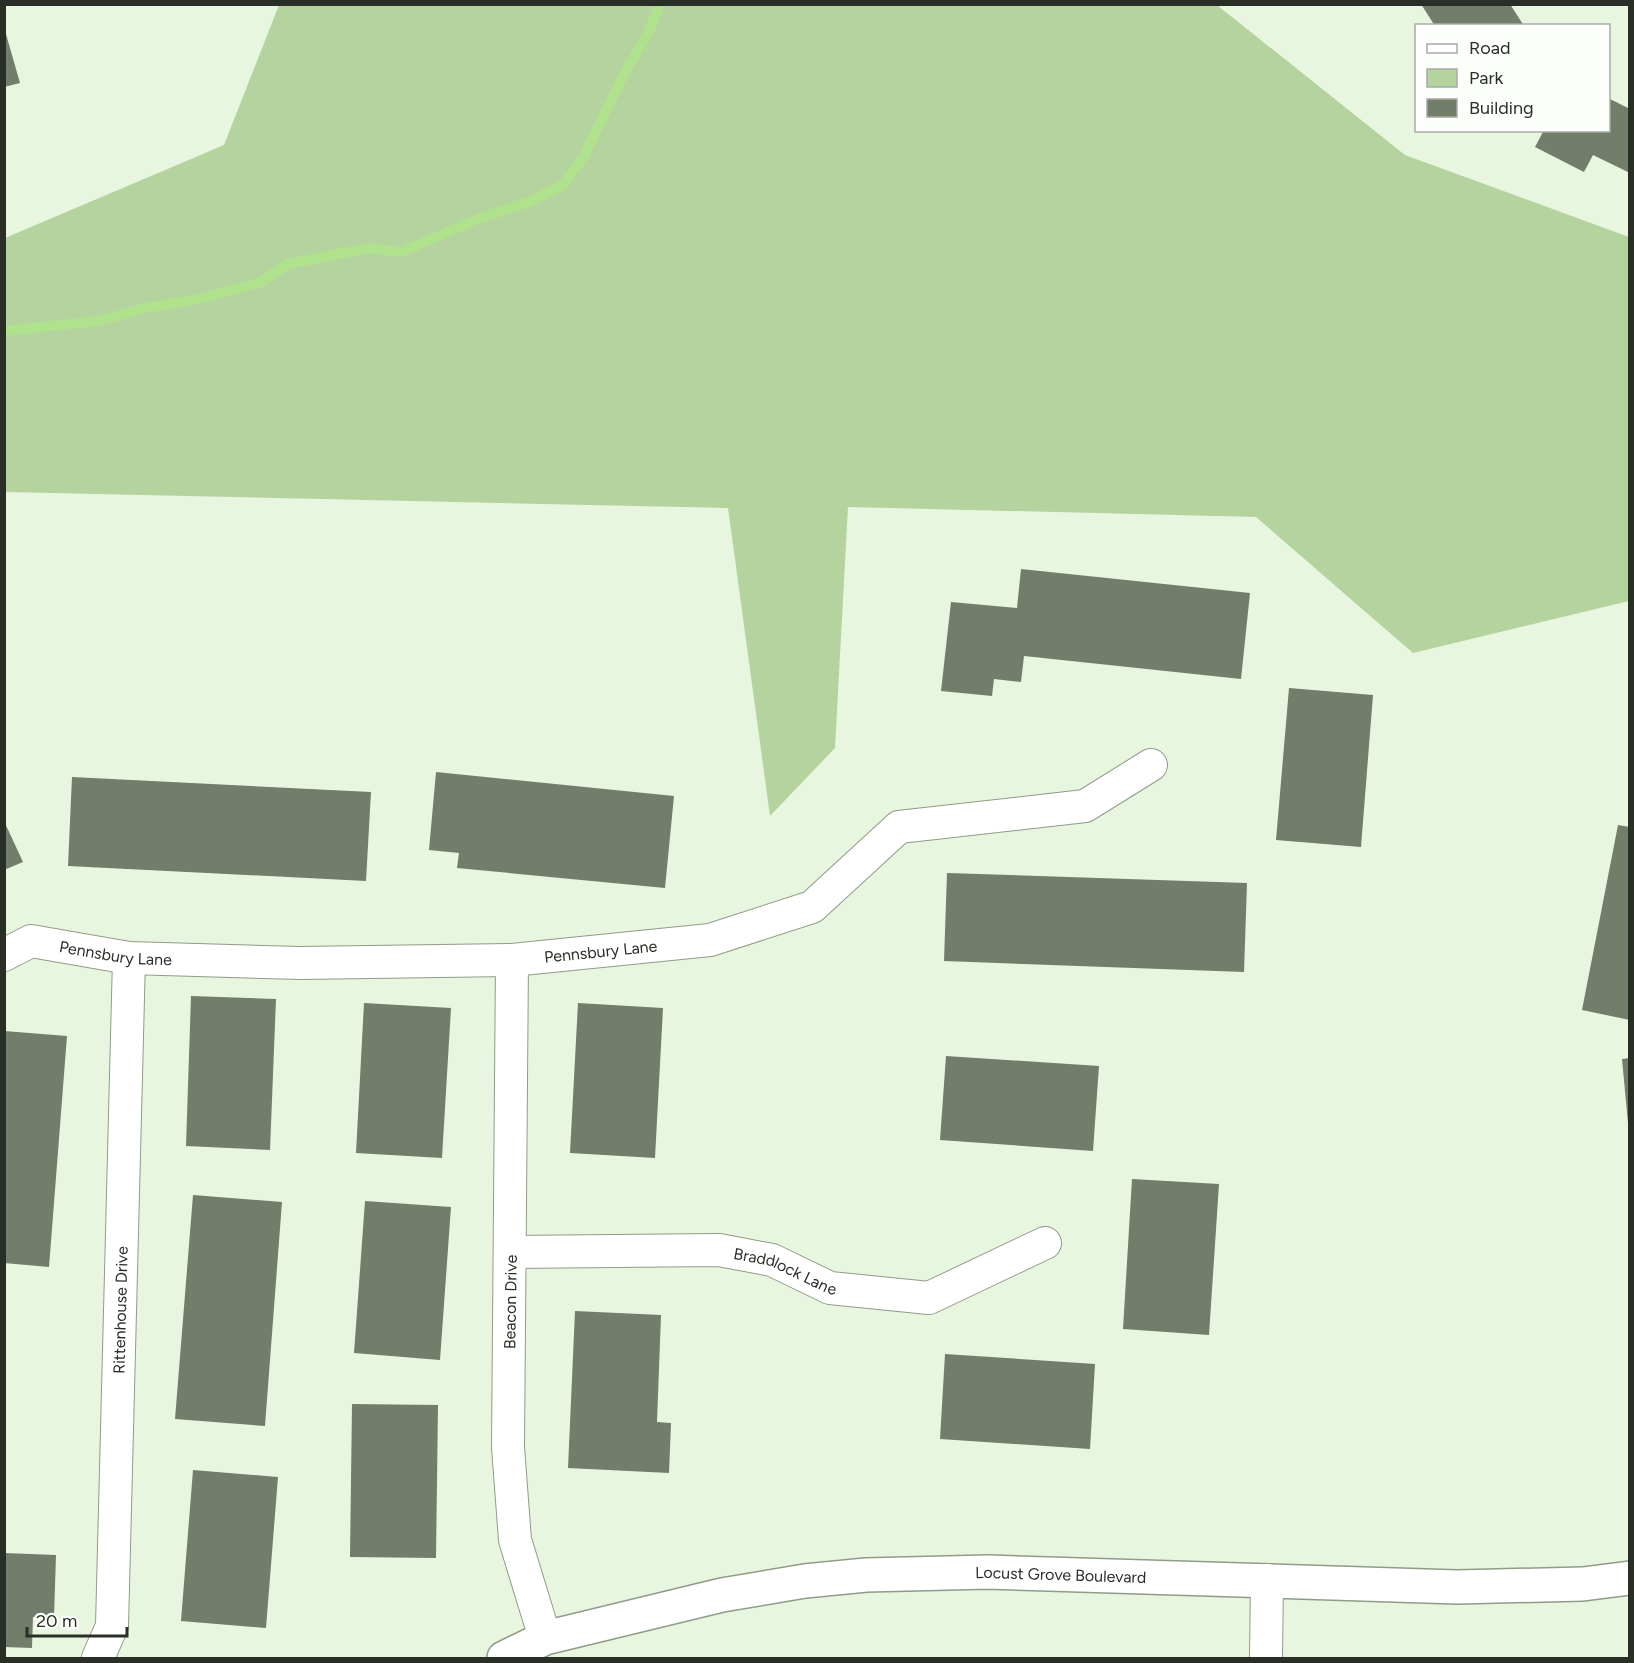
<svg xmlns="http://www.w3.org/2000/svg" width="1634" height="1663" font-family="Figtree,sans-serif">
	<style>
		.green { fill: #b4d39f }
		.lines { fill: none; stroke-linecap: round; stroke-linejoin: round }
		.stream { stroke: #b0e28d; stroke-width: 10 }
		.building { fill: #727d6a }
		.minor-casing { stroke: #8f9c88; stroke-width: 34 }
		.tertiary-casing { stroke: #8f9c88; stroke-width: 36 }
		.minor { stroke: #fff; stroke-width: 32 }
		.tertiary { stroke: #fff; stroke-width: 33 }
		.labels { text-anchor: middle; stroke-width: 5; stroke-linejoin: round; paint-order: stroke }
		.street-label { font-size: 16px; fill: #292e26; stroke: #fcfffb }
	</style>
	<rect width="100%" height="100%" fill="#e8f6e0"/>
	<path class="green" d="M 279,5 L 1217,5 L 1405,155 L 1629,237 L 1629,601 L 1413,653 L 1256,517 L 848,507 L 835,748 L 770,816 L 728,508 L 5,492 L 5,238 L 224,145 Z"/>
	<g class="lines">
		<path class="stream" d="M 4,331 L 99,321 L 145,308 L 199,299 L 261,282 L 288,264 L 370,248 L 401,252 L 478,219 L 529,202 L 562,186 L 584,156 L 623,76 L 649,31 L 660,4"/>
	</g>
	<path class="building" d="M 1421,4 L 1510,4 L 1524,26 L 1435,26 Z
		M 4,27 L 20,83 L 4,87 Z
		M 1608,98 L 1630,109 L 1630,173 L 1593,155 L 1584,172 L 1535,147 L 1544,130 L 1608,130 Z
		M 1021,569 L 1250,593 L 1241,679 L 1024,656 L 1021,682 L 994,679 L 992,696 L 941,691 L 951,602 L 1017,608 Z
		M 1289,688 L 1373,695 L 1361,847 L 1276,840 Z
		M 436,772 L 674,796 L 665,888 L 457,868 L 459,853 L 429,850 Z
		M 72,777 L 371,792 L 366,881 L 68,866 Z
		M 4,821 L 23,862 L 4,870 Z
		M 1618,825 L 1630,827 L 1630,1020 L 1582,1010 Z
		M 947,873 L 1247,883 L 1244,972 L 944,961 Z
		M 191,996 L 276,999 L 270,1150 L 186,1146 Z
		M 364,1003 L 451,1008 L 442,1158 L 356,1153 Z
		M 578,1003 L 663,1008 L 655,1158 L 570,1153 Z
		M 4,1031 L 67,1036 L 49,1267 L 4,1263 Z
		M 946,1056 L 1099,1066 L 1093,1151 L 940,1140 Z
		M 1630,1058 L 1630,1123 L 1628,1123 L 1622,1059 Z
		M 1132,1179 L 1219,1184 L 1209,1335 L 1123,1329 Z
		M 193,1195 L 282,1202 L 265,1426 L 175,1419 Z
		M 365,1201 L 451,1207 L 440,1360 L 354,1353 Z
		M 575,1311 L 661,1315 L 657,1422 L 671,1423 L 669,1473 L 568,1468 Z
		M 945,1354 L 1095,1364 L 1090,1449 L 940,1439 Z
		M 352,1404 L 438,1405 L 436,1558 L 350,1557 Z
		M 193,1470 L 278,1477 L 266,1628 L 181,1621 Z
		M 4,1553 L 56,1555 L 54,1617 L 33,1617 L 32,1648 L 4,1647 Z"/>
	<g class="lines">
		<defs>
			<g id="minor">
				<path id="s1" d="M 4,955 L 31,941 L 129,958 L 300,963 L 512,960 L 710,940 L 812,907 L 899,827 L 1085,806 L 1151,765"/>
				<path d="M 512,960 L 508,1447 L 515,1540 L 545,1638"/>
				<path id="s2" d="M 511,1252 L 719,1250 L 772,1260 L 830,1288 L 929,1298 L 1045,1243"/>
				<path id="s3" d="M 98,1658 L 112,1626 L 129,958"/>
				<path d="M 1266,1658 L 1267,1580"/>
			</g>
			<g id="tertiary">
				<path id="s4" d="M 504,1658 L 545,1638 L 722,1595 L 805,1581 L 866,1575 L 988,1572 L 1457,1587 L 1583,1584 L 1630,1578"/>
			</g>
		</defs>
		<use href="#minor" class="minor-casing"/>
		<use href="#tertiary" class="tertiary-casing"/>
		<use href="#minor" class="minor"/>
		<use href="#tertiary" class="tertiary"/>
	</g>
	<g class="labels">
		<g class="street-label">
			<text dy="6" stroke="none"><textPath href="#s1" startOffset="116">Pennsbury Lane</textPath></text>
			<text dy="6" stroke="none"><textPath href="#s1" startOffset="602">Pennsbury Lane</textPath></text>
			<text dy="6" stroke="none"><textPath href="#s2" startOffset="278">Braddlock Lane</textPath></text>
			<text transform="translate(510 1302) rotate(-89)" y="6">Beacon Drive</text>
			<text dy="6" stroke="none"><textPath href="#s3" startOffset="351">Rittenhouse Drive</textPath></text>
			<text dy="6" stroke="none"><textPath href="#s4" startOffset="568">Locust Grove Boulevard</textPath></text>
		</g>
	</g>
	<rect width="1634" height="1663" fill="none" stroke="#292e26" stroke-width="12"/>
	<rect x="1415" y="24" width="195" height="108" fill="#fcfffb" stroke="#a8aba6" stroke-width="1.5"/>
	<rect x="1427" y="44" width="30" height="9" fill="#ffffff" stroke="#a8aba6" stroke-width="1.5"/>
	<text x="1469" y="54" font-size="18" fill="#292e26">Road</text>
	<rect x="1427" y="69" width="30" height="18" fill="#b4d39f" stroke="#a8aba6" stroke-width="1.5"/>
	<text x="1469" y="84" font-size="18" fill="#292e26">Park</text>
	<rect x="1427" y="99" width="30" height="18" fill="#727d6a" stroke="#a8aba6" stroke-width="1.5"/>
	<text x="1469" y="114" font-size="18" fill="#292e26">Building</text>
	<path d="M27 1627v9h100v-9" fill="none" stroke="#292e26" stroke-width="3"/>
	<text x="36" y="1627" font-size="18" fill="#292e26" stroke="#fcfffb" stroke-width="4.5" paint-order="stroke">20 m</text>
</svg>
